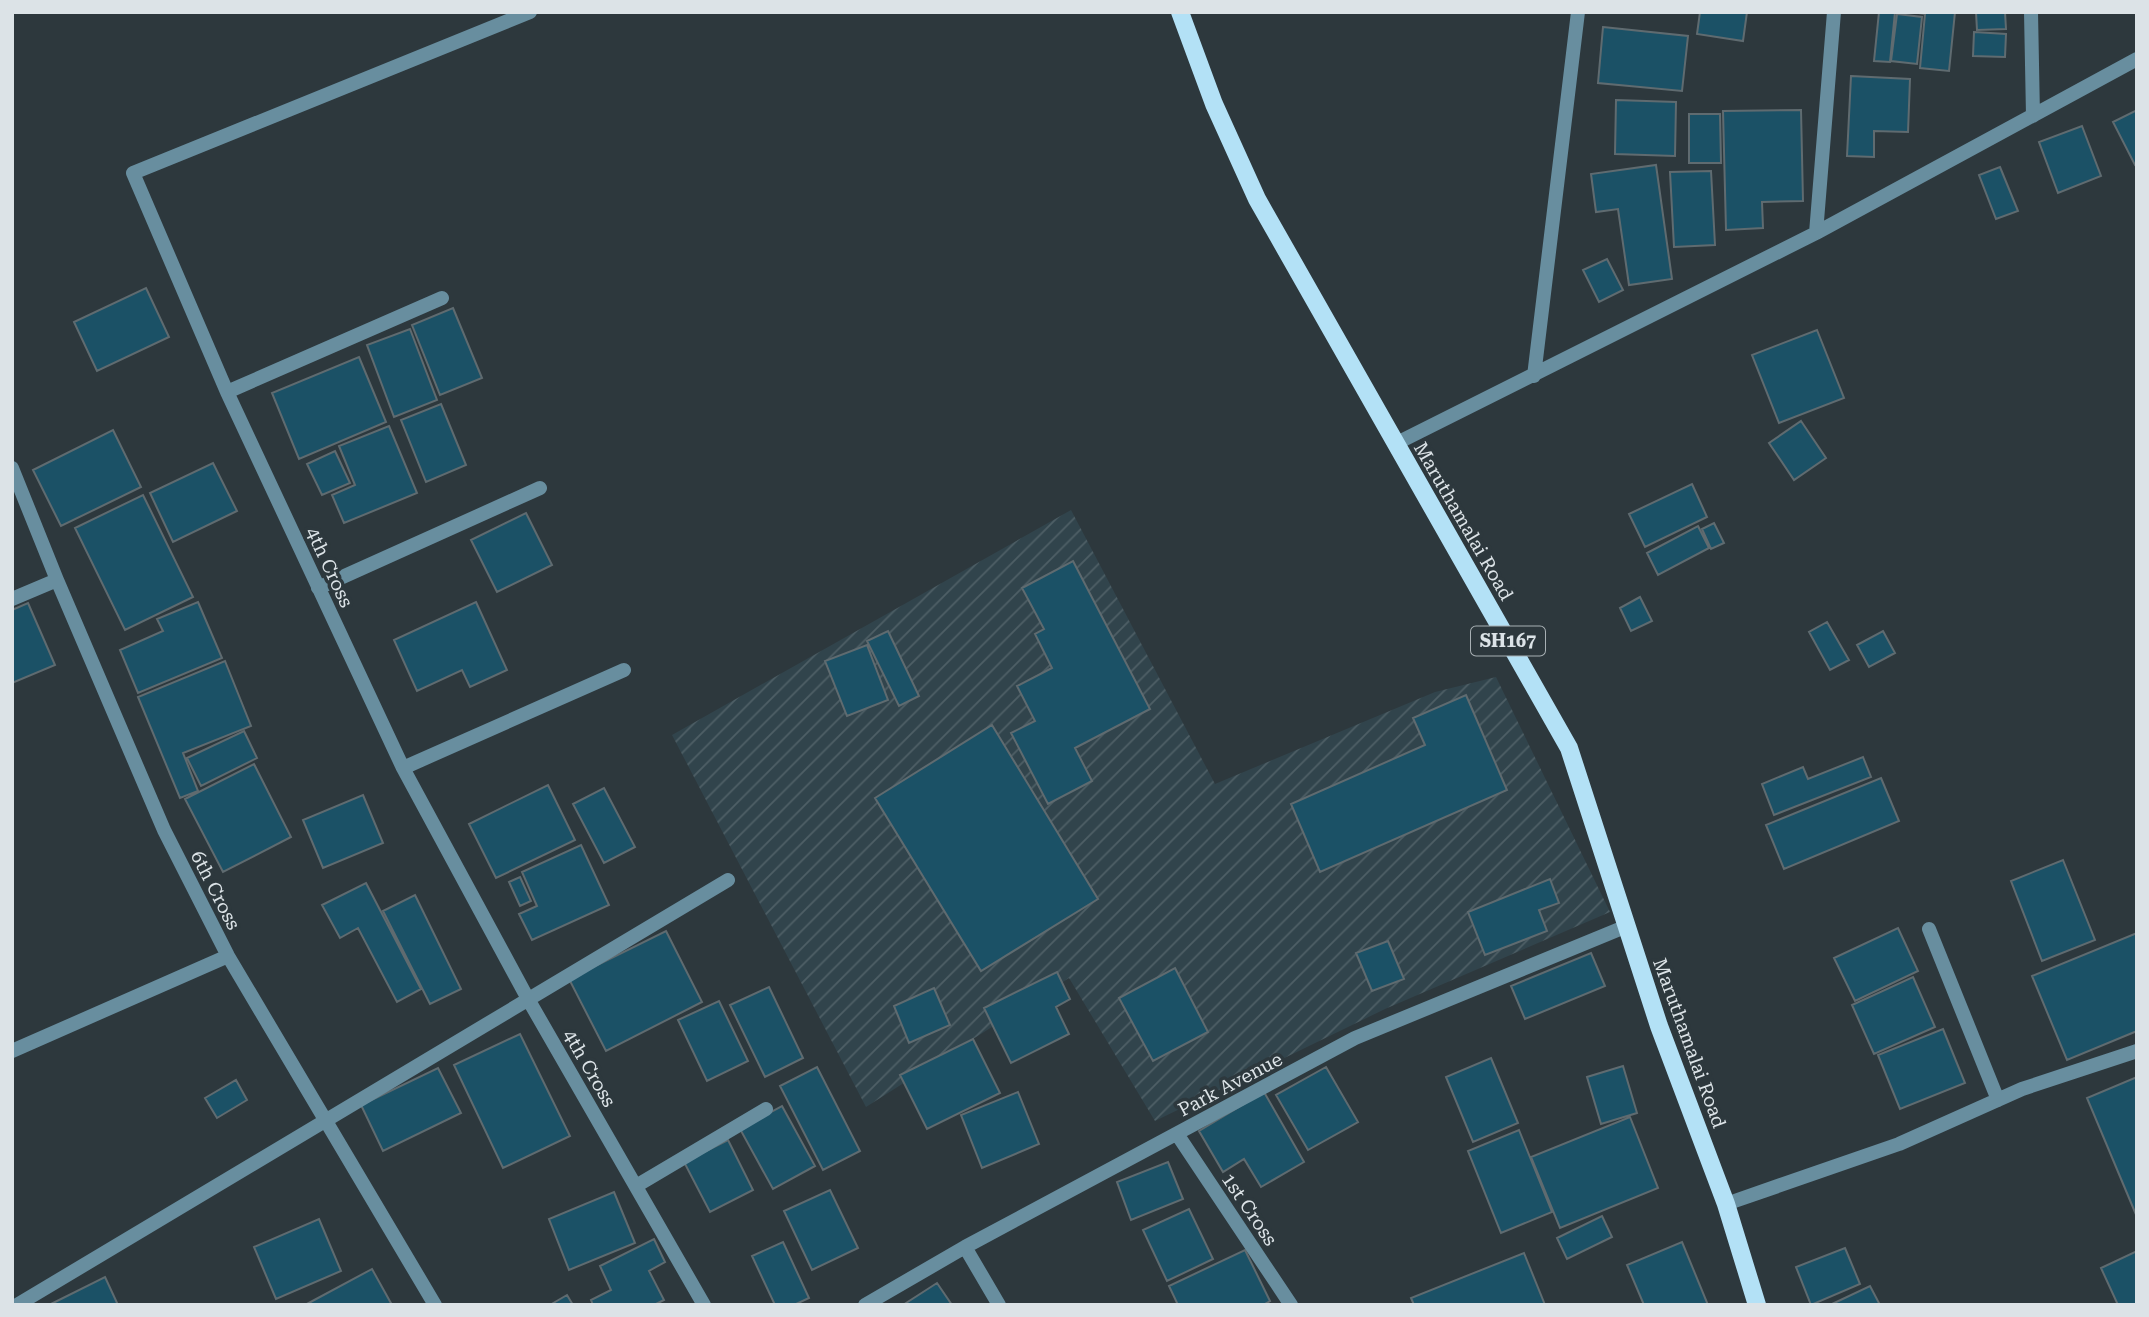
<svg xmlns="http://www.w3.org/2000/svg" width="2149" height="1317" font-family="'Roboto Serif',serif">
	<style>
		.industrial { fill: url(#industrial-furrows) }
		.building { fill: #1b5166; stroke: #5f6b70; stroke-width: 2 }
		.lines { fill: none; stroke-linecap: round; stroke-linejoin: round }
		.street { stroke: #688e9f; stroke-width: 14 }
		.primary { stroke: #b3e1f6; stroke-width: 18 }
		.labels { text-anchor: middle; stroke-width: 7; stroke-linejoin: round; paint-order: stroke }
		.shield { fill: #2d383d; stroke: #a8b0b4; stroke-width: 2 }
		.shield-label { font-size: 18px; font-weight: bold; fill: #dce3e7 }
		.street-label { font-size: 19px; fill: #dce3e7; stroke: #2d383d }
	</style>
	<defs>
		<pattern id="industrial-furrows" width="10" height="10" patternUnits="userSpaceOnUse" patternTransform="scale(1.75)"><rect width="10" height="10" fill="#31444c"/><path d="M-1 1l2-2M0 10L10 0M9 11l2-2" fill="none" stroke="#4e5f66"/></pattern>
	</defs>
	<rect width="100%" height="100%" fill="#2d383d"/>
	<path class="industrial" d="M 1071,510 L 1215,784 L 1435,692 L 1496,677 L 1610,912 L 1385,1009 L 1155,1121 L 1069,978 L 866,1107 L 672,735 Z"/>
	<path class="building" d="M 1700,12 L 1747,12 L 1743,41 L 1697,34 Z
		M 1879,12 L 1895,12 L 1890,62 L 1874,61 Z
		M 1912,12 L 1955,12 L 1949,71 L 1920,68 L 1925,14 Z
		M 1976,12 L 2005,12 L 2006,29 L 1977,30 Z
		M 1897,14 L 1922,17 L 1917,64 L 1891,61 Z
		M 1603,27 L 1688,36 L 1682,91 L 1598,83 Z
		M 1974,32 L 2006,34 L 2005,57 L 1973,56 Z
		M 1851,76 L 1910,79 L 1908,132 L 1874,131 L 1874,157 L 1847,156 Z
		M 1616,100 L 1676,102 L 1675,156 L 1615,154 Z
		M 1801,110 L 1803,201 L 1762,202 L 1763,228 L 1726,230 L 1723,111 Z
		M 2137,110 L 2137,164 L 2135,165 L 2113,122 Z
		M 1689,114 L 1720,114 L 1721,163 L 1689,163 Z
		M 2082,126 L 2101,176 L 2058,193 L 2039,142 Z
		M 1656,165 L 1672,279 L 1629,285 L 1618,209 L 1596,212 L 1591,174 Z
		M 2000,167 L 2018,211 L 1996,219 L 1979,175 Z
		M 1711,171 L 1715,245 L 1674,247 L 1670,172 Z
		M 1607,259 L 1623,290 L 1599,302 L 1583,270 Z
		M 146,288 L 169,337 L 97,371 L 74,322 Z
		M 453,308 L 482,378 L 440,395 L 412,325 Z
		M 410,329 L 437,400 L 394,417 L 367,345 Z
		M 1817,330 L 1844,398 L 1779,423 L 1752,355 Z
		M 359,357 L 386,422 L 299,459 L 272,393 Z
		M 441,404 L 466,465 L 426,482 L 401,420 Z
		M 1801,421 L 1826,458 L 1794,480 L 1769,443 Z
		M 389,426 L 417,493 L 344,523 L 332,495 L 355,485 L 339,446 Z
		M 113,430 L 141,487 L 61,526 L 33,470 Z
		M 335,451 L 350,483 L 322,495 L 307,464 Z
		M 213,463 L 237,511 L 173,542 L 150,493 Z
		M 1692,484 L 1707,517 L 1645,547 L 1629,514 Z
		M 143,495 L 193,597 L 125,630 L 75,528 Z
		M 526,513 L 552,565 L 497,592 L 471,540 Z
		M 1714,523 L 1724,543 L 1711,549 L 1702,529 Z
		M 1698,526 L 1709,548 L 1658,575 L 1647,553 Z
		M 1073,561 L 1150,709 L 1075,748 L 1092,781 L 1048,804 L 1011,733 L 1035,721 L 1017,686 L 1052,668 L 1035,634 L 1044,629 L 1022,588 Z
		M 1640,597 L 1652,621 L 1631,631 L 1620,608 Z
		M 198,602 L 222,658 L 138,693 L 120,650 L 163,631 L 157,619 Z
		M 476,602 L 507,670 L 470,687 L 462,670 L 417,691 L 394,640 Z
		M 28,603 L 55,665 L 12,683 L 12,610 Z
		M 1827,622 L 1849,660 L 1830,670 L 1809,632 Z
		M 888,631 L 919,696 L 899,706 L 867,641 Z
		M 1883,631 L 1895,653 L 1869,667 L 1857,645 Z
		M 867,645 L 888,700 L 847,716 L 825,661 Z
		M 225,661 L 251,726 L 183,753 L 198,791 L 180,798 L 138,697 Z
		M 1466,695 L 1507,790 L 1320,872 L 1291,804 L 1425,745 L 1413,718 Z
		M 992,725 L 1098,899 L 981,971 L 875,798 Z
		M 244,731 L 257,758 L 201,786 L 187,758 Z
		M 1863,757 L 1871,777 L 1774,815 L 1762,784 L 1803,767 L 1808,779 Z
		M 254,764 L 291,837 L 223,872 L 185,799 Z
		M 1881,778 L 1899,821 L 1784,869 L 1766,825 Z
		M 548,785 L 575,840 L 496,878 L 469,824 Z
		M 604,788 L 635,847 L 604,863 L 573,804 Z
		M 363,795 L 383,843 L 323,868 L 303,820 Z
		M 581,845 L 609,905 L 532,940 L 519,914 L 537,906 L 522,872 Z
		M 2063,860 L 2095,940 L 2042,961 L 2011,881 Z
		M 520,877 L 531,901 L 520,906 L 509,882 Z
		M 1550,879 L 1559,903 L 1539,910 L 1547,931 L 1485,955 L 1468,912 Z
		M 366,883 L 421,989 L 397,1002 L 358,928 L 340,938 L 322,905 Z
		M 415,895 L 461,989 L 430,1004 L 383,911 Z
		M 1898,928 L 1918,971 L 1855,1001 L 1834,958 Z
		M 666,931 L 702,1002 L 606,1051 L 569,979 Z
		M 2137,933 L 2137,1031 L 2067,1060 L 2032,976 Z
		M 1388,941 L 1404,979 L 1372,991 L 1356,953 Z
		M 1591,953 L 1605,986 L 1525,1019 L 1511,986 Z
		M 1175,968 L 1208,1032 L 1153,1061 L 1119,998 Z
		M 1057,972 L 1070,999 L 1056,1007 L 1069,1034 L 1011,1063 L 984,1008 Z
		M 1913,977 L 1935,1027 L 1874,1054 L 1852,1005 Z
		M 769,987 L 803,1058 L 765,1077 L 730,1005 Z
		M 934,988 L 950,1025 L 909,1043 L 894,1006 Z
		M 719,1001 L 748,1061 L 707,1081 L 678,1020 Z
		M 1943,1029 L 1965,1083 L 1900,1109 L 1878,1055 Z
		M 520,1034 L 570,1136 L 503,1168 L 454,1065 Z
		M 973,1039 L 1000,1093 L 927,1129 L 900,1075 Z
		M 1491,1058 L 1518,1123 L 1473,1142 L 1446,1077 Z
		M 1623,1066 L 1637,1113 L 1601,1124 L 1587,1077 Z
		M 817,1067 L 860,1151 L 823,1170 L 780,1086 Z
		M 1326,1067 L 1358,1122 L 1308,1150 L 1276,1095 Z
		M 438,1068 L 461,1113 L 383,1151 L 361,1105 Z
		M 2137,1077 L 2137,1217 L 2087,1098 Z
		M 236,1080 L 247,1100 L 217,1118 L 205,1098 Z
		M 1018,1092 L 1039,1144 L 982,1168 L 961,1115 Z
		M 1264,1092 L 1304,1162 L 1261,1187 L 1244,1159 L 1223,1172 L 1199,1131 Z
		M 782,1106 L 815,1166 L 773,1189 L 740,1129 Z
		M 1630,1117 L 1658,1188 L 1560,1228 L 1531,1157 Z
		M 1519,1130 L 1552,1212 L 1501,1233 L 1468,1151 Z
		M 728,1140 L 753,1190 L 710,1212 L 684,1162 Z
		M 1168,1162 L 1183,1199 L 1131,1220 L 1117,1182 Z
		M 830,1190 L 858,1248 L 812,1270 L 784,1211 Z
		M 614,1192 L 635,1243 L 569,1270 L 549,1219 Z
		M 1189,1209 L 1213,1259 L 1167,1281 L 1143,1230 Z
		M 1602,1216 L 1612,1237 L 1567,1259 L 1557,1238 Z
		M 319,1219 L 341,1271 L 276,1299 L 254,1247 Z
		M 654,1239 L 665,1262 L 649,1271 L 664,1300 L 654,1305 L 593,1305 L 591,1300 L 611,1290 L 600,1266 Z
		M 783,1242 L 809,1298 L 794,1305 L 775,1305 L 752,1256 Z
		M 1682,1242 L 1708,1305 L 1644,1305 L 1627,1265 Z
		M 1845,1248 L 1860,1284 L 1811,1305 L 1796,1267 Z
		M 1245,1250 L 1270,1301 L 1263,1305 L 1178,1305 L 1169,1286 Z
		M 2137,1251 L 2137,1305 L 2118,1305 L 2101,1268 Z
		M 1524,1253 L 1545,1305 L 1414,1305 L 1411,1298 Z
		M 372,1269 L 392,1305 L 305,1305 Z
		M 105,1277 L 118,1305 L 49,1305 Z
		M 937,1283 L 952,1305 L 903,1305 Z
		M 1870,1286 L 1880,1305 L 1830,1305 Z
		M 567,1295 L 573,1305 L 550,1305 Z"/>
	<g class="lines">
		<path class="street" d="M 530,12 L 133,173 L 227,392 L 403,768 L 528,999 L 704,1305
			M 2031,12 L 2033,116
			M 1816,233 L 1834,12
			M 1534,376 L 1578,12
			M 227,392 L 442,298
			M 1395,444 L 1816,233 L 2137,59
			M 12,468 L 57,580 L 164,830 L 228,956 L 435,1305
			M 318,588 L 540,488
			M 12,599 L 57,580
			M 403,768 L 624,670
			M 1929,929 L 1998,1100
			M 12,1051 L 228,956
			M 1177,1134 L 1291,1305
			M 636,1186 L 766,1109
			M 1726,1204 L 1899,1144 L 2022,1089 L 2137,1051
			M 965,1247 L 999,1305
			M 17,1305 L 728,880
			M 865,1305 L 965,1247 L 1355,1038 L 1627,926"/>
		<path class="primary" d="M 1180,12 L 1214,104 L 1257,199 L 1569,748 L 1659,1026 L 1726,1204 L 1757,1305"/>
	</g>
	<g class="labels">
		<rect class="shield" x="1471" y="626.5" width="74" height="29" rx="5"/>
		<g class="shield-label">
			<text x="1508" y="647">SH167</text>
		</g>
		<g class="street-label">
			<text transform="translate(1464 521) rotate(60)" y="7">Maruthamalai Road</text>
			<text transform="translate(330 567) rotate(65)" y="7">4th Cross</text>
			<text transform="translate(216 890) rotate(63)" y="7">6th Cross</text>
			<text transform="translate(1690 1043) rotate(70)" y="7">Maruthamalai Road</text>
			<text transform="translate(590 1068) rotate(60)" y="7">4th Cross</text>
			<text transform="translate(1230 1084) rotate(-28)" y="7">Park Avenue</text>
			<text transform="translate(1250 1209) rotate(56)" y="7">1st Cross</text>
		</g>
	</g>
	<rect width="2149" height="1317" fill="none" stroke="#dce3e7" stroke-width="28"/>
</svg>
